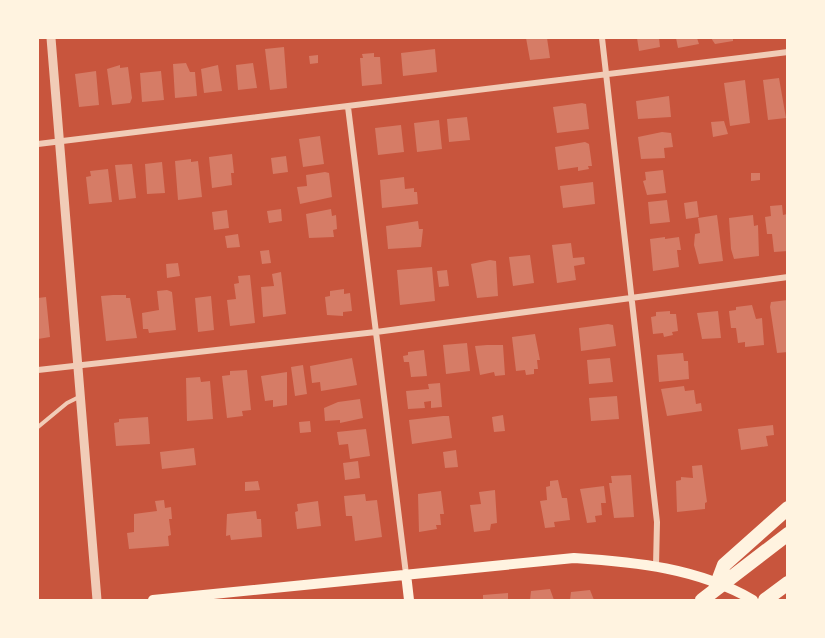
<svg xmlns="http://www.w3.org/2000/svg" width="825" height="638" font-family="'Exo 2',sans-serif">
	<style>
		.building { fill: #d67c66 }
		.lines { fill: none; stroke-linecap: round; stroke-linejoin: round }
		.service { stroke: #f1ccb7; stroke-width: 4 }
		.minor { stroke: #f1ccb7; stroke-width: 6 }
		.tertiary { stroke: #f1ccb7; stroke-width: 9 }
		.secondary { stroke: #fff3e0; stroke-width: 10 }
		.motorway { stroke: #fff3e0; stroke-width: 14 }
	</style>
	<rect width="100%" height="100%" fill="#c8553d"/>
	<path class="building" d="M 526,38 L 547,38 L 550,58 L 530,60 Z
		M 637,38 L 659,38 L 660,47 L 639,51 Z
		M 676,38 L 697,38 L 699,44 L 678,48 Z
		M 711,38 L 733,38 L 733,41 L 715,44 Z
		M 284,47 L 287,88 L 270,90 L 265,49 Z
		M 435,49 L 437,72 L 403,76 L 401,53 Z
		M 374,53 L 374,57 L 380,57 L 382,84 L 362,86 L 360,58 L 363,58 L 362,54 Z
		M 318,55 L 318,63 L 310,64 L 309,56 Z
		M 186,63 L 190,72 L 195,72 L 197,96 L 175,98 L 173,64 Z
		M 253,63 L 257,88 L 238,90 L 236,65 Z
		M 120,65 L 120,68 L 128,67 L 132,98 L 130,103 L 112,105 L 107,69 Z
		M 218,65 L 222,91 L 204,93 L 201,69 Z
		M 96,71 L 99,105 L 79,107 L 75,74 Z
		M 161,71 L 164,100 L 142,102 L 140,73 Z
		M 779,78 L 786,118 L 768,120 L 763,80 Z
		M 745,80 L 750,123 L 730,126 L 724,83 Z
		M 669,96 L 671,117 L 638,119 L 636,101 Z
		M 582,103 L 586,104 L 589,129 L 557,133 L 553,107 Z
		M 467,117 L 470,140 L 449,142 L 447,119 Z
		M 439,120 L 442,149 L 417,152 L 414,123 Z
		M 724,121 L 728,134 L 713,137 L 711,122 Z
		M 401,125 L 404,152 L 378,155 L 375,128 Z
		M 662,132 L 671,133 L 673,147 L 664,148 L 665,158 L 641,159 L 638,137 Z
		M 320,136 L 324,164 L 303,167 L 299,139 Z
		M 585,142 L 589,144 L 592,166 L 588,166 L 589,169 L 578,171 L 578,167 L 558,170 L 555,147 Z
		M 232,154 L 234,173 L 231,173 L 232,185 L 212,188 L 209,157 Z
		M 286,156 L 288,172 L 273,174 L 271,158 Z
		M 191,159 L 191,162 L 198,161 L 202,197 L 178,200 L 175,161 Z
		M 162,162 L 165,193 L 147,194 L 145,164 Z
		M 132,164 L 136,198 L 119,200 L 115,165 Z
		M 108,169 L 112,202 L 89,204 L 86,177 L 91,176 L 90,171 Z
		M 663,170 L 666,193 L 647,195 L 643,181 L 646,180 L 645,172 Z
		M 325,172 L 329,173 L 332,197 L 300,204 L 297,187 L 307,186 L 306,175 Z
		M 751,173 L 760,173 L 760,180 L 751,181 Z
		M 404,177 L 405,189 L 414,188 L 414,192 L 417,192 L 418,204 L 382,208 L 380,180 Z
		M 593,182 L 595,204 L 563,208 L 560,186 Z
		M 667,200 L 670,222 L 650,224 L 648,202 Z
		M 697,201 L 699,217 L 686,219 L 684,203 Z
		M 782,205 L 783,215 L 787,214 L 788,251 L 774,252 L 772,234 L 767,234 L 765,217 L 771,216 L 770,206 Z
		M 281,209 L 282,221 L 269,223 L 267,211 Z
		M 331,209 L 332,216 L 336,215 L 337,229 L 333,230 L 334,237 L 309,238 L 306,214 Z
		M 227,210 L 229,228 L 214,230 L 212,212 Z
		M 717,215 L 723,261 L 699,264 L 694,245 L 695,234 L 700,233 L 698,218 Z
		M 753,215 L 754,226 L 758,225 L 759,256 L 734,259 L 731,249 L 729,218 Z
		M 418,221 L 419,229 L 423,229 L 421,247 L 388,249 L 386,226 Z
		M 238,234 L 240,247 L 227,248 L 225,236 Z
		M 665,237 L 665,239 L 679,237 L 681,250 L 677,250 L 679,267 L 653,271 L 650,239 Z
		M 571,243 L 573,258 L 584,257 L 585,264 L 574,266 L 576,280 L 557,283 L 552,245 Z
		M 269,250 L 271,263 L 262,264 L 260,251 Z
		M 530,255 L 534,283 L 513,286 L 509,257 Z
		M 490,260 L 496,261 L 498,296 L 477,298 L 471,264 Z
		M 178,263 L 180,276 L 167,278 L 166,264 Z
		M 432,267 L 435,301 L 400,305 L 397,270 Z
		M 447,270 L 449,286 L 439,287 L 437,271 Z
		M 281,272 L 286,314 L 263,317 L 261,287 L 274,286 L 272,274 Z
		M 250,275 L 255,323 L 230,326 L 227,300 L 236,299 L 234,284 L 239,283 L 238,276 Z
		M 344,289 L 344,294 L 350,293 L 352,311 L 343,312 L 343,316 L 327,315 L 325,297 L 330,296 L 330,291 Z
		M 167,290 L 172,292 L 176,330 L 149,333 L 148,329 L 143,329 L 142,313 L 159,310 L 157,291 Z
		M 113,295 L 126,295 L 126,298 L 130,298 L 137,338 L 106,341 L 101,296 Z
		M 211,296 L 214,330 L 198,332 L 195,298 Z
		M 46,297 L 50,337 L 38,339 L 38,298 Z
		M 788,300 L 788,352 L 777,353 L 770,307 L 771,302 Z
		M 752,305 L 756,319 L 762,318 L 764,345 L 745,347 L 745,342 L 738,343 L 736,328 L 731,328 L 729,311 L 736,310 L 736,307 Z
		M 670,311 L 670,314 L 676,314 L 678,331 L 672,332 L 673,335 L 664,337 L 663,333 L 653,334 L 651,317 L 656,316 L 656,312 Z
		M 718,311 L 721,338 L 702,339 L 697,313 Z
		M 608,324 L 613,325 L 616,346 L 581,351 L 579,328 Z
		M 535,334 L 540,360 L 537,360 L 538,369 L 534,369 L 534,374 L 526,375 L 525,370 L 516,371 L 512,337 Z
		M 467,343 L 470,371 L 446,374 L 443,345 Z
		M 487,345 L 503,345 L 505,375 L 495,376 L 494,372 L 480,375 L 475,346 Z
		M 424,350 L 427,376 L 411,377 L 409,362 L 404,362 L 403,356 L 408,355 L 408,352 Z
		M 683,353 L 684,361 L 688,361 L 689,379 L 659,382 L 657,355 Z
		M 352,358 L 357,385 L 321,391 L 320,382 L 312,383 L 310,366 Z
		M 610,358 L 613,382 L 589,384 L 587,360 Z
		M 303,365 L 307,394 L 295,396 L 291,367 Z
		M 247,370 L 251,410 L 242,411 L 243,416 L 227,418 L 222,376 L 230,375 L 230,371 Z
		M 287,372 L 287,405 L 273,407 L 273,400 L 265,401 L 261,376 Z
		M 200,377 L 201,382 L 210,381 L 213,419 L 187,421 L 186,378 Z
		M 440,383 L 442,407 L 431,408 L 431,401 L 424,402 L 425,408 L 408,409 L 406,391 L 429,389 L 428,384 Z
		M 684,386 L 685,391 L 694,390 L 696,404 L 701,403 L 702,411 L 667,416 L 661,389 Z
		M 617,396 L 619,419 L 591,421 L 589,398 Z
		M 360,399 L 363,418 L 340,423 L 340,420 L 325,421 L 324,408 L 338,402 Z
		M 503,415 L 505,431 L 494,432 L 492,417 Z
		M 443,416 L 449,416 L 452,438 L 412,444 L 409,420 Z
		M 148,417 L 150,444 L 116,446 L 114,423 L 119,422 L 119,419 Z
		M 310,421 L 311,432 L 300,433 L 299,422 Z
		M 773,425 L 774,435 L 766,436 L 768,446 L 741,450 L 738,429 Z
		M 366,429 L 370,456 L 350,459 L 348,444 L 339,445 L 337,432 Z
		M 194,448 L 196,465 L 162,469 L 160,452 Z
		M 456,450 L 458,467 L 445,468 L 443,452 Z
		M 358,461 L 360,478 L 345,480 L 343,463 Z
		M 702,465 L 707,502 L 705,503 L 705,509 L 677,512 L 676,481 L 681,480 L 681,477 L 693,478 L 692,466 Z
		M 631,475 L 634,517 L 614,518 L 609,483 L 612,483 L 611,476 Z
		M 558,480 L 562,498 L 567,498 L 570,520 L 554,522 L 555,527 L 545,528 L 540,501 L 547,500 L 546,487 L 550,486 L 550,481 Z
		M 258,481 L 260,490 L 245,491 L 245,482 Z
		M 604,486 L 606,503 L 601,503 L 602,515 L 595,516 L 596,522 L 587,523 L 580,489 Z
		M 495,490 L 497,523 L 491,524 L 490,530 L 474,532 L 470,505 L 481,504 L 479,492 Z
		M 441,491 L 444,514 L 440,514 L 441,525 L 436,525 L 437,529 L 419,532 L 418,494 Z
		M 365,494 L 366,501 L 377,500 L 382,537 L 355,541 L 352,516 L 346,516 L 344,496 Z
		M 164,500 L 165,508 L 171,507 L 172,519 L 169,519 L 171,535 L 168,536 L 169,546 L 129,549 L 127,533 L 134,532 L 134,514 L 157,511 L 155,501 Z
		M 318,501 L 321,526 L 297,529 L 295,512 L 298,511 L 297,504 Z
		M 256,511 L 257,519 L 261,519 L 262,537 L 231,540 L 230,535 L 226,536 L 227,514 Z
		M 550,589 L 554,600 L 530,600 L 531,591 Z
		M 590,590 L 594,600 L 570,600 L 571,592 Z
		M 508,593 L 508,600 L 483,600 L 483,595 Z"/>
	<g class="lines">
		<path class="service" d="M 38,427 L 67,403 L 81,396"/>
		<path class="minor" d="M 602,38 L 657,522 L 656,566
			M 348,107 L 406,574
			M 38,144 L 788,52
			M 38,370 L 376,332 L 788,277"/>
		<path class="tertiary" d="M 51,38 L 97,600"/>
		<path class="secondary" d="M 406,574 L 409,600
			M 153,600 L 574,558 C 636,562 698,568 753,600"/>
		<path class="motorway" d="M 715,589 L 724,565 L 788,508
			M 702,600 L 788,534
			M 765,600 L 788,583"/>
	</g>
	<rect width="825" height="638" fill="none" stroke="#fff3e0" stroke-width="78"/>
</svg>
